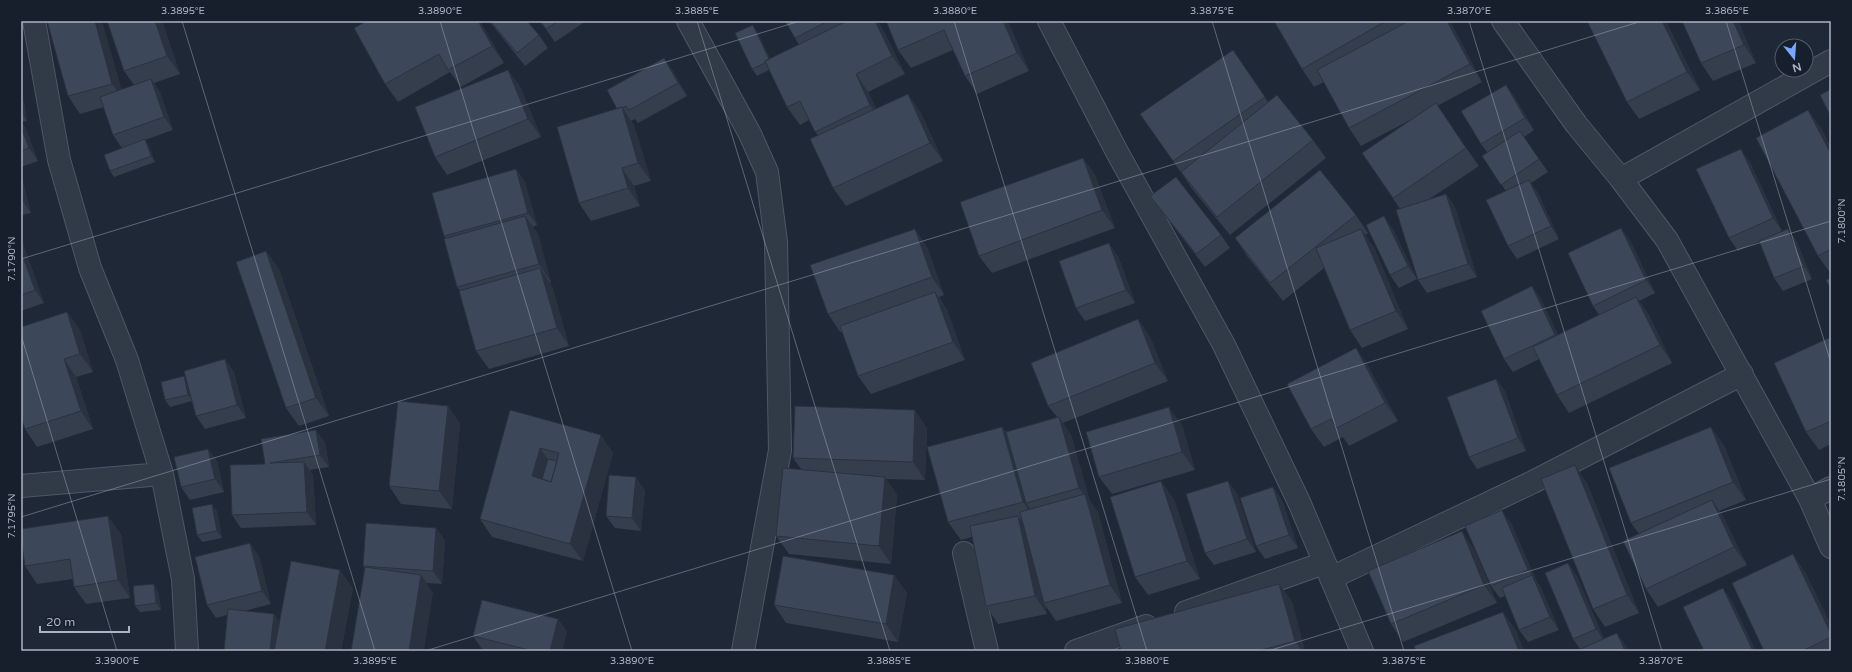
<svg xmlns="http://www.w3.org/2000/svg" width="1852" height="672" font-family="'Varela Round',sans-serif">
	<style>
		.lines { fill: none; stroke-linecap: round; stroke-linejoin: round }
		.minor-casing { stroke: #4f5766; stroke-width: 24 }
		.minor { stroke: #313a47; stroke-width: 22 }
		.wall { fill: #343e4d }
		.shaded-wall { fill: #2a323f }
		.building { fill: #3c485a; stroke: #2a323f; fill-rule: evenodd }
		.ticks { fill: none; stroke: #abb4c5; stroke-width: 1; stroke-opacity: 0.45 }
		.neatline { fill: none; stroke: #abb4c5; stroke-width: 1.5 }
		.ticks-label { font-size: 10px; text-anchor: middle; fill: #abb4c5 }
	</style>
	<rect width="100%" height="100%" fill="#1e2837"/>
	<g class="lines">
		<defs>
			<path id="minor" d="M 34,21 L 59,160 L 90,268 L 127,360 L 162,474 L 183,579 L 187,651
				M 688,21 L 750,134 L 767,172 L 776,242 L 780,450 L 743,651
				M 1049,21 L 1117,152 L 1224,345 L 1299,502 L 1362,651
				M 1503,21 L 1576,124 L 1621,179 L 1667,240 L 1810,499 L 1831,547
				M 1621,179 L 1831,61
				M 21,486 L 162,474
				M 1810,499 L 1831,488
				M 964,553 L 987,651
				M 1331,578 L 1533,482 L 1742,374
				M 1186,612 L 1324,563
				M 1076,651 L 1146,626"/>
		</defs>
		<use href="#minor" class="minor-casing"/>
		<use href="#minor" class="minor"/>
	</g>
	<path class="wall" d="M 47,21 L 122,90 L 134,85 L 124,71 L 162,21 L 180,74 L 154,83 L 160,92 L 173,130 L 145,140 L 149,146 L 155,162 L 114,177 L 110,171 L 122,148 L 113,135 L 104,107 L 80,114 L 68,96 Z
		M 367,21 L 480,21 L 504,63 L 461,87 L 450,72 L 398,102 L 385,84 Z
		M 489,21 L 527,21 L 539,35 L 548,48 L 525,66 Z
		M 540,21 L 586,21 L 555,42 Z
		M 785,21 L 877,21 L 882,28 L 905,74 L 868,92 L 876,108 L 920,111 L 943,161 L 846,206 L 833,188 L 818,136 L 809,120 L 800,125 L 787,107 L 769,70 L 757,76 L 752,69 L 757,31 L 770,59 L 799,45 L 795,38 Z
		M 886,21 L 1008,21 L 1029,71 L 977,94 L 965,76 L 953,50 L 911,68 L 898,50 Z
		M 1274,21 L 1450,21 L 1482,82 L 1437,106 L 1479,166 L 1428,200 L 1446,194 L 1455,207 L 1477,277 L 1427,293 L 1418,280 L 1400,209 L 1362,153 L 1412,119 L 1361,146 L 1349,128 L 1324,82 L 1314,87 L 1302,69 Z
		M 1666,21 L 1700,90 L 1639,119 L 1627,102 Z
		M 1682,21 L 1738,21 L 1756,63 L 1713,81 L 1701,63 Z
		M 1233,50 L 1268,102 L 1313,140 L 1326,158 L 1230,235 L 1193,190 L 1173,161 Z
		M 508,70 L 521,88 L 541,137 L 447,175 L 435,157 Z
		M 673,71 L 687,96 L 638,123 L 635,119 L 631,121 L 634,125 L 651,181 L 634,186 L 640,206 L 591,221 L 579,203 L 617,109 Z
		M 1506,85 L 1515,98 L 1534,130 L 1524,137 L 1548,172 L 1531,183 L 1538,193 L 1559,239 L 1517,259 L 1508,246 L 1506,191 L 1482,156 L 1487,152 L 1481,144 Z
		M 21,98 L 24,102 L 27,121 L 21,122 L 25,127 L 38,161 L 21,167 Z
		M 1821,128 L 1831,148 L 1831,274 L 1818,256 Z
		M 1083,158 L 1095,175 L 1115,228 L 992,273 L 979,256 Z
		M 1750,162 L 1782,231 L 1738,251 L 1729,238 Z
		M 516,169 L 525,182 L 537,225 L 533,227 L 538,234 L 551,282 L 550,283 L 552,286 L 569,346 L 489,369 L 476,351 L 460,291 L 457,287 L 446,238 L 444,236 Z
		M 21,177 L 22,178 L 31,213 L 21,215 Z
		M 1150,196 L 1221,235 L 1230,248 L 1205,267 L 1159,208 Z
		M 1356,215 L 1368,233 L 1365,235 L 1374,247 L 1408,329 L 1362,348 L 1350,330 L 1324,268 L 1283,301 L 1247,256 L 1235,238 Z
		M 915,229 L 927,247 L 944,295 L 939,297 L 947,310 L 965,360 L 871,394 L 858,376 L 842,332 L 840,332 L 828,314 Z
		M 1393,229 L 1417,279 L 1399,288 L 1390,275 Z
		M 1788,229 L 1797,242 L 1812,279 L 1783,291 L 1774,278 Z
		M 21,238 L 44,303 L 21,311 Z
		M 1630,240 L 1655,293 L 1639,301 L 1649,315 L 1672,363 L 1569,413 L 1557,395 L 1539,359 L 1513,372 L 1504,359 L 1541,299 L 1558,335 L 1599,315 L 1593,306 Z
		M 266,251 L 279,269 L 329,416 L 299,426 L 286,408 Z
		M 1118,256 L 1135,303 L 1085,321 L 1076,308 Z
		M 67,312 L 80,330 L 93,372 L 76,377 L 93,429 L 37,447 L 25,429 Z
		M 1138,319 L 1150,337 L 1168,381 L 1063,423 L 1071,435 L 1090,501 L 1098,512 L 1122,603 L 1056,621 L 1045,605 L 1047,614 L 998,624 L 986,606 L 972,537 L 961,540 L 948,522 L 1002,427 L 1006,432 L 1057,417 L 1048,406 Z
		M 1831,337 L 1831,444 L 1819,450 L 1806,432 Z
		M 1356,348 L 1368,366 L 1398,421 L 1349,446 L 1343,437 L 1324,447 L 1311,429 Z
		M 225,359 L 234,372 L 246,418 L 205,429 L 196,416 L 192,401 L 170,407 L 165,400 L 184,376 L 187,381 Z
		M 1496,379 L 1505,391 L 1526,451 L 1477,469 L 1469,457 Z
		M 448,406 L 460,424 L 452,509 L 401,504 L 389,486 Z
		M 510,410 L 613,453 L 583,561 L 492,537 L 480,519 Z
		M 1182,425 L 1195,470 L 1112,494 L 1099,477 Z
		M 927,428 L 925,480 L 886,479 L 897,495 L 891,564 L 789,554 L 776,536 L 801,469 L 793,458 Z
		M 325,442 L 329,467 L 310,470 L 313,475 L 316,525 L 241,528 L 232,515 L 265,464 Z
		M 1724,445 L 1746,500 L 1719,511 L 1724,518 L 1747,565 L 1658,607 L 1646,589 L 1639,534 L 1631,523 Z
		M 208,449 L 217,461 L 224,492 L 190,500 L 181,487 Z
		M 1587,483 L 1639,613 L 1605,627 L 1593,609 Z
		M 645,490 L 641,531 L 615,528 L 606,516 Z
		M 1237,493 L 1256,552 L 1214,565 L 1205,553 Z
		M 1174,499 L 1200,579 L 1148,595 L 1135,577 Z
		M 1282,500 L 1298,548 L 1265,559 L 1256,546 Z
		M 217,511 L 222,538 L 202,542 L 197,535 Z
		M 1511,523 L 1537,582 L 1541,588 L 1559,630 L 1528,642 L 1519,630 L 1505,596 L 1500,598 L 1491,586 Z
		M 436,528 L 445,541 L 442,584 L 426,583 L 433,593 L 365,568 L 363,566 Z
		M 121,534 L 130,598 L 86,604 L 74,587 L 73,579 L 37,584 L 25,566 Z
		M 1474,549 L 1497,603 L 1403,642 L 1391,624 Z
		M 259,556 L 271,604 L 245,611 L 274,614 L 279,622 L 353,588 L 341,651 L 224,651 L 227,615 L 216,618 L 207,605 Z
		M 1805,572 L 1831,625 L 1831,651 L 1764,651 Z
		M 894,575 L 907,593 L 898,642 L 786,623 L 774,605 Z
		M 1577,576 L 1604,639 L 1580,649 L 1573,639 Z
		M 1279,584 L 1292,602 L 1305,651 L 1121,651 Z
		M 158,591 L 161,610 L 140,612 L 135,606 Z
		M 558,619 L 567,632 L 562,651 L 491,651 L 482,649 L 473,636 Z"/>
	<path class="shaded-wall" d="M 95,21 L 102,21 L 125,101 L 112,84 Z
		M 155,21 L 162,21 L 180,74 L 167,56 Z
		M 478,21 L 480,21 L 504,63 L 492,46 Z
		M 875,21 L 877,21 L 882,28 L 905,74 L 892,56 Z
		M 1003,21 L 1008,21 L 1029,71 L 1017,53 Z
		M 1447,21 L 1450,21 L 1451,23 L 1482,82 L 1470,64 Z
		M 1662,21 L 1666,21 L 1700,90 L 1687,72 Z
		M 1733,21 L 1738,21 L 1756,63 L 1744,45 Z
		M 753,25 L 757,31 L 774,68 L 769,61 Z
		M 664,58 L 673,71 L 687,96 L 678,83 Z
		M 508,70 L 521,88 L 541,137 L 528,119 Z
		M 856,74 L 868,92 L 883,123 L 870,105 Z
		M 151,79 L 160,92 L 173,130 L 164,117 Z
		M 1506,85 L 1515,98 L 1534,130 L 1525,118 Z
		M 908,94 L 920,111 L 943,161 L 930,143 Z
		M 21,98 L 24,102 L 27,121 L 22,114 L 21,107 Z
		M 622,107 L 634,125 L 651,181 L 638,163 Z
		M 1808,110 L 1821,128 L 1831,148 L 1831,154 Z
		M 21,121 L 25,127 L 38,161 L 29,148 L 21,127 Z
		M 145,139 L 149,146 L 155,162 L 151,156 Z
		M 1741,149 L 1750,162 L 1782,231 L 1773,218 Z
		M 1083,158 L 1095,175 L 1115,228 L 1102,210 Z
		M 622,168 L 634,186 L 640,206 L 628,188 Z
		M 516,169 L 525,182 L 537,225 L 528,213 Z
		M 21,177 L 22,178 L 31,213 L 22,200 L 21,196 Z
		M 1529,180 L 1538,193 L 1559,239 L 1551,226 Z
		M 1446,194 L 1455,207 L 1477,277 L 1468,264 Z
		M 525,216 L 538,234 L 551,282 L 539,264 Z
		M 1384,216 L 1393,229 L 1417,279 L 1408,266 Z
		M 1621,228 L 1630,240 L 1655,293 L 1646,280 Z
		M 915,229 L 927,247 L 944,295 L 932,277 Z
		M 1361,229 L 1374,247 L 1408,329 L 1396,311 Z
		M 1788,229 L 1797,242 L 1812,279 L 1804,266 Z
		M 21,238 L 44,303 L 35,290 L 21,251 Z
		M 1109,243 L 1118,256 L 1135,303 L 1126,290 Z
		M 266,251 L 279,269 L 329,416 L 316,398 Z
		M 540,268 L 552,286 L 569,346 L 557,328 Z
		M 1532,286 L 1541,299 L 1564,347 L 1555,335 Z
		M 935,292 L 947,310 L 965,360 L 953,342 Z
		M 1636,297 L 1649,315 L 1672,363 L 1660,345 Z
		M 67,312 L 80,330 L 93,372 L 80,354 Z
		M 1138,319 L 1150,337 L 1168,381 L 1155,363 Z
		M 1356,348 L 1368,366 L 1398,421 L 1385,403 Z
		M 64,359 L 76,377 L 93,429 L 81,411 Z
		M 225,359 L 234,372 L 246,418 L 237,405 Z
		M 184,376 L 188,383 L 193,401 L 188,395 Z
		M 1496,379 L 1505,391 L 1526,451 L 1518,438 Z
		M 448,406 L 460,424 L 452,509 L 439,491 Z
		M 1169,407 L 1182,425 L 1195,470 L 1182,452 Z
		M 915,410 L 927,428 L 925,480 L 913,462 Z
		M 1059,417 L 1071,435 L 1090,501 L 1098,512 L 1122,603 L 1110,585 L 1087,499 L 1079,488 Z
		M 1002,427 L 1015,445 L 1026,503 L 1034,514 L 1035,519 L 1023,502 Z
		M 1711,427 L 1724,445 L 1746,500 L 1733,482 Z
		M 316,430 L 325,442 L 329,467 L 320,455 Z
		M 601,435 L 613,453 L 583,561 L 570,544 Z
		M 540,448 L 552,466 L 546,489 L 532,476 Z
		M 208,449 L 217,461 L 224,492 L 215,479 Z
		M 304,462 L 313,475 L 316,525 L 307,512 Z
		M 1575,465 L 1587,483 L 1639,613 L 1627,595 Z
		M 636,477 L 645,490 L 641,531 L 632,518 Z
		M 885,477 L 897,495 L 891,564 L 879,546 Z
		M 1161,481 L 1174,499 L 1200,579 L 1187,561 Z
		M 1228,481 L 1237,493 L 1256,552 L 1247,539 Z
		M 1273,487 L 1282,500 L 1298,548 L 1289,535 Z
		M 1712,500 L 1724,518 L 1747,565 L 1734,547 Z
		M 212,504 L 217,511 L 222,538 L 217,531 Z
		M 1502,510 L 1511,523 L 1537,582 L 1528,570 Z
		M 108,516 L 121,534 L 130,598 L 118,580 Z
		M 1018,516 L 1031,534 L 1044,603 L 1045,605 L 1047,614 L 1035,596 Z
		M 436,528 L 445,541 L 442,584 L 433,571 Z
		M 1462,531 L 1474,549 L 1497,603 L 1484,585 Z
		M 250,543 L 259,556 L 271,604 L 262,591 Z
		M 1793,554 L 1805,572 L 1831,625 L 1831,634 Z
		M 1568,563 L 1577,576 L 1605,642 L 1596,629 Z
		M 340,570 L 353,588 L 341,651 L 325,651 Z
		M 421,575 L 433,593 L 424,651 L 409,651 Z
		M 894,575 L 907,593 L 898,642 L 886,624 Z
		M 1532,575 L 1541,588 L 1559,630 L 1550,617 Z
		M 154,584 L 158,591 L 161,610 L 156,603 Z
		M 1279,584 L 1292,602 L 1305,651 L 1302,651 L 1295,641 Z
		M 1723,588 L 1732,601 L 1756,651 L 1753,651 Z
		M 1503,612 L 1516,630 L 1524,651 L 1519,651 Z
		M 274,614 L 282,626 L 280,651 L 270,651 Z
		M 558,619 L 567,632 L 562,651 L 550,651 Z
		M 1617,633 L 1630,651 L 1625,651 Z"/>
	<path class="building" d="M 47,21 L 95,21 L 112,84 L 68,96 Z
		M 107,21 L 155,21 L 167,56 L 124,71 Z
		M 367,21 L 478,21 L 492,46 L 448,70 L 439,54 L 385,84 L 354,28 Z
		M 490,21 L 527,21 L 539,35 L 517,53 Z
		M 540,21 L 558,21 L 546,29 Z
		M 785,21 L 828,21 L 795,38 Z
		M 847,21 L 875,21 L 892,56 L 856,74 L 870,105 L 815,132 L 800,101 L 787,107 L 765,61 Z
		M 886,21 L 1003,21 L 1017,53 L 965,76 L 944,30 L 898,50 Z
		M 1274,21 L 1386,21 L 1302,69 Z
		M 1409,21 L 1447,21 L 1470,64 L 1349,128 L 1317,70 Z
		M 1587,21 L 1662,21 L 1687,72 L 1627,102 Z
		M 1682,21 L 1733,21 L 1744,45 L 1701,63 Z
		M 753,25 L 769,59 L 765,61 L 765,63 L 752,69 L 735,33 Z
		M 1233,50 L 1265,97 L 1173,161 L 1140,114 Z
		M 664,58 L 678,83 L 629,110 L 626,106 L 622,108 L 622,107 L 617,109 L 607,90 Z
		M 508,70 L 528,119 L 435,157 L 415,107 Z
		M 151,79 L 164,117 L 113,135 L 100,97 Z
		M 1506,85 L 1525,118 L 1481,144 L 1461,111 Z
		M 1831,89 L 1831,117 L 1820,95 Z
		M 908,94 L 930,143 L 833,188 L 810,139 Z
		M 1277,95 L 1313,140 L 1217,217 L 1181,172 Z
		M 1436,103 L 1466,148 L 1393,198 L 1362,153 Z
		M 622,107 L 638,163 L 622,168 L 628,188 L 579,203 L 557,127 Z
		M 1808,110 L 1831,154 L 1831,249 L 1818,256 L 1756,138 Z
		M 21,127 L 29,148 L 21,151 Z
		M 1520,131 L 1539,159 L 1501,185 L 1482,156 Z
		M 145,139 L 151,156 L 110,171 L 104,155 Z
		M 1741,149 L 1773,218 L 1729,238 L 1696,169 Z
		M 1083,158 L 1102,210 L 979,256 L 960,202 Z
		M 516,169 L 528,213 L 444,236 L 432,193 Z
		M 1320,170 L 1356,215 L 1270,283 L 1235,238 Z
		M 1176,177 L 1221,235 L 1196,254 L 1150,196 Z
		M 1529,180 L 1551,226 L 1508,246 L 1486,200 Z
		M 1446,194 L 1468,264 L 1418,280 L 1396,210 Z
		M 525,216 L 539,264 L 457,287 L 444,239 Z
		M 1384,216 L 1408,266 L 1390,275 L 1366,225 Z
		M 1621,228 L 1646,280 L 1593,306 L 1568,253 Z
		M 915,229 L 932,277 L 828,314 L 810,265 Z
		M 1361,229 L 1396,311 L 1350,330 L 1316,248 Z
		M 1788,229 L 1804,266 L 1774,278 L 1759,241 Z
		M 1109,243 L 1126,290 L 1076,308 L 1059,261 Z
		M 21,251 L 35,290 L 21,295 Z
		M 266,251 L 316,398 L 286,408 L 236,262 Z
		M 540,268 L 557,328 L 476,351 L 459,291 Z
		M 1831,278 L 1831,289 L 1826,280 Z
		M 1532,286 L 1555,335 L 1504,359 L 1481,311 Z
		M 935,292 L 953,342 L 858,376 L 840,326 Z
		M 1636,297 L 1660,345 L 1557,395 L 1533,347 Z
		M 67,312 L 80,354 L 64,359 L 81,411 L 25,429 L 21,418 L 21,327 Z
		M 1138,319 L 1155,363 L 1048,406 L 1031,363 Z
		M 1831,337 L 1831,421 L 1806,432 L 1774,363 Z
		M 1356,348 L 1385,403 L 1337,428 L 1331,419 L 1311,429 L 1287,384 Z
		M 225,359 L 237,405 L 196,416 L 184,371 Z
		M 184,376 L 188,395 L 165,400 L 161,382 Z
		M 1496,379 L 1518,438 L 1469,457 L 1447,397 Z
		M 398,401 L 448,406 L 439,491 L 389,486 Z
		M 795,406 L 915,410 L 913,462 L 793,458 Z
		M 1169,407 L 1182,452 L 1099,477 L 1086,432 Z
		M 510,410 L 601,435 L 570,544 L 480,519 ZM 540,448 L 559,453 L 551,482 L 532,476 Z
		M 1059,417 L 1079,488 L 1026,503 L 1006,432 Z
		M 1002,427 L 1023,502 L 948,522 L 927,447 Z
		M 1711,427 L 1733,482 L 1631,523 L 1609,468 Z
		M 316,430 L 320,455 L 270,463 L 304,462 L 307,512 L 232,515 L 230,465 L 265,464 L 261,439 Z
		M 208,449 L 215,479 L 181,487 L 174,457 Z
		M 548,459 L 557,461 L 551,482 L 542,479 Z
		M 1575,465 L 1627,595 L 1593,609 L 1541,479 Z
		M 783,468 L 885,477 L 879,546 L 776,536 Z
		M 609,475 L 636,477 L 632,518 L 606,516 Z
		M 1161,481 L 1187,561 L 1135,577 L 1110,497 Z
		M 1228,481 L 1247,539 L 1205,553 L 1186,494 Z
		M 1273,487 L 1289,535 L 1256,546 L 1240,498 Z
		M 1085,494 L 1110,585 L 1044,603 L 1020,512 Z
		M 1712,500 L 1734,547 L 1646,589 L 1623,541 Z
		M 212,504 L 217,531 L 197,535 L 192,508 Z
		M 1502,510 L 1528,570 L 1491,586 L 1465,526 Z
		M 108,516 L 118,580 L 74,587 L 70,559 L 25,566 L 21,539 L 21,529 Z
		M 1018,516 L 1035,596 L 986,606 L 970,526 Z
		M 366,523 L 436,528 L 433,571 L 363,566 Z
		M 1462,531 L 1484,585 L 1391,624 L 1368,571 Z
		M 250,543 L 262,591 L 207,605 L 195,557 Z
		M 1793,554 L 1831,634 L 1831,637 L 1802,651 L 1764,651 L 1732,583 Z
		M 783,556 L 894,575 L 886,624 L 774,605 Z
		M 291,561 L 340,570 L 325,651 L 274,651 Z
		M 1568,563 L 1596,629 L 1573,639 L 1545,573 Z
		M 365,567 L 421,575 L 409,651 L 351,651 Z
		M 1532,575 L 1550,617 L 1519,630 L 1502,588 Z
		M 154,584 L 156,603 L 135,606 L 133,586 Z
		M 1279,584 L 1295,641 L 1258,651 L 1121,651 L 1115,629 Z
		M 1723,588 L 1753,651 L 1704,651 L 1683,607 Z
		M 482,600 L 558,619 L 550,651 L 533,651 L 473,636 Z
		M 228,609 L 274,614 L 270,651 L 224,651 Z
		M 1503,612 L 1519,651 L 1416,651 L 1414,646 Z
		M 1617,633 L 1625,651 L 1576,651 Z"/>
	<path class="ticks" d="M 182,21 L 375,651M 440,21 L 632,651M 697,21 L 890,651M 954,21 L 1147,651M 1212,21 L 1404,651M 1469,21 L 1662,651M 1726,21 L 1831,363M 21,259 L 800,21M 21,335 L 117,651M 21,517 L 1642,21M 425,651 L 1831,221M 1268,651 L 1831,479"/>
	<rect width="1852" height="672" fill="none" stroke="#171f2c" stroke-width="44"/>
	<g transform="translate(1794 58) rotate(163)"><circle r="19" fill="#171f2c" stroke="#525b69"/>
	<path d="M0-3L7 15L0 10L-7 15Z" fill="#77a7fd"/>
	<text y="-6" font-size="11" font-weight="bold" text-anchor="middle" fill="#abb4c5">N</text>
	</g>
	<path d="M40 626v6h89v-6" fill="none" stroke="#abb4c5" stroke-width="2"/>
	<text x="46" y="626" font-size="12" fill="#abb4c5" stroke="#171f2c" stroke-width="3" paint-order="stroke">20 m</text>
	<rect x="22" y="22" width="1808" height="628" class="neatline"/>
	<g class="ticks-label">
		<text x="183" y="14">3.3895°E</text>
		<text x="440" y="14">3.3890°E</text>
		<text x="697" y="14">3.3885°E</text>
		<text x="955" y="14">3.3880°E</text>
		<text x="1212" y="14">3.3875°E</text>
		<text x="1469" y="14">3.3870°E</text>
		<text x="1727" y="14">3.3865°E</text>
		<text transform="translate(1841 221) rotate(-90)" y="4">7.1800°N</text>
		<text transform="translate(11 259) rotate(-90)" y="4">7.1790°N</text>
		<text transform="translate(1841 479) rotate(-90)" y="4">7.1805°N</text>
		<text transform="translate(11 516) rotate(-90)" y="4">7.1795°N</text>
		<text x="117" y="664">3.3900°E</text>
		<text x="375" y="664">3.3895°E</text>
		<text x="632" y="664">3.3890°E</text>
		<text x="889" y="664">3.3885°E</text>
		<text x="1147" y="664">3.3880°E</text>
		<text x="1404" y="664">3.3875°E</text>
		<text x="1661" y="664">3.3870°E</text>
	</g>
</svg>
